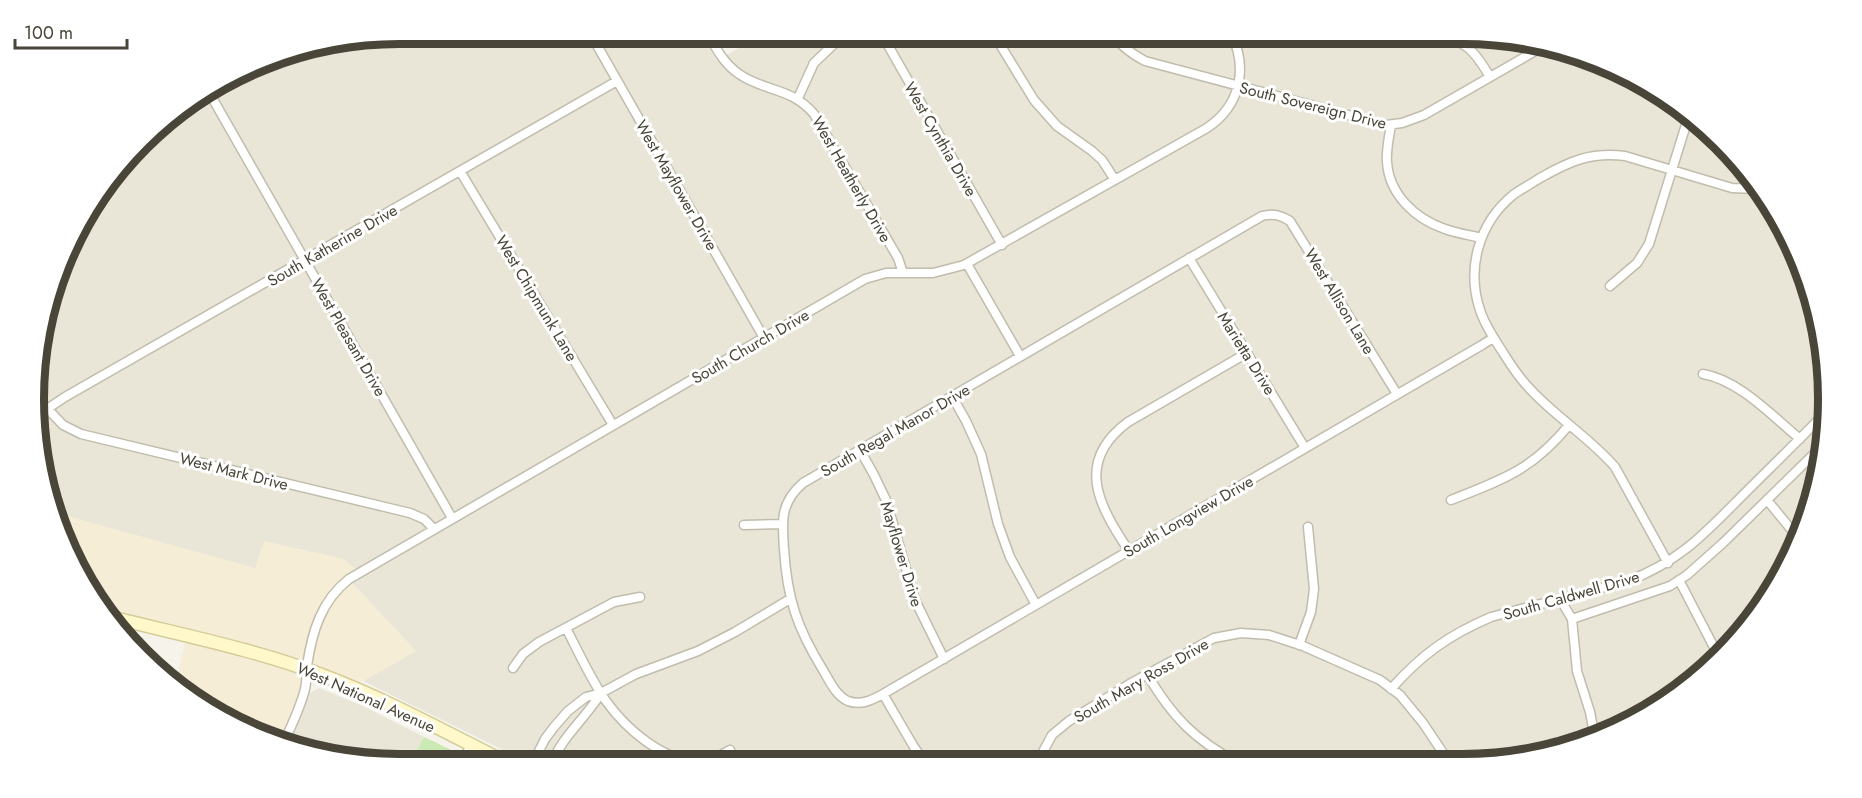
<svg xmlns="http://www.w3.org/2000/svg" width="1862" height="798" font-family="Jost,sans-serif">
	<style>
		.residential { fill: #e9e6d8 }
		.commercial { fill: #f6edd6 }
		.green { fill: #cae9b3 }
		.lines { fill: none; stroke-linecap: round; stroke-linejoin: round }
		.minor-casing { stroke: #c1bcac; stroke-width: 11 }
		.secondary-casing { stroke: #d5cc9a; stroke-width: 15 }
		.minor { stroke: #fff; stroke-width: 8 }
		.secondary { stroke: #fff8cb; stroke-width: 12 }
		.labels { text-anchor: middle; stroke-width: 6; stroke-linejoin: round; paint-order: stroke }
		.street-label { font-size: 16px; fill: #494538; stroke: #fff }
		.rim { fill: none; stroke: #494538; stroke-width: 8 }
	</style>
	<rect width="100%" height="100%" fill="#f5f3ea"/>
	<path class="residential" d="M 399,33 L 699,33 L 717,61 L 764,33 L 1463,33 L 1581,53 L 1705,124 L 1791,237 L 1828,375 L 1809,517 L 1767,603 L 1686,689 L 1603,737 L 1511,762 L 534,765 L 363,681 L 416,651 L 352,583 L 361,576 L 256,569 L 56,513 L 40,470 L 40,328 L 82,216 L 151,132 L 293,51 Z
		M 319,688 L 363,706 L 424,737 L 410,765 L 399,765 L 285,746 L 301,716 L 310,693 Z"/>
	<path class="commercial" d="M 56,513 L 255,568 L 264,541 L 344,559 L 359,572 L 349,580 L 416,651 L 352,687 L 307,669 L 306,682 L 281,745 L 175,684 L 187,636 L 111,617 L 82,582 Z"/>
	<path class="green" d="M 424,737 L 483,765 L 410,765 Z"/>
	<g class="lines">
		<defs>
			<path id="minor" d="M 590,33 L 764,338
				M 707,33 C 716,48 724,64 739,74 C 765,92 791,87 814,114 L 898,258 L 903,273
				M 881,33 L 1002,245
				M 993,33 L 1034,100 L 1057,126 L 1092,151 L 1102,160 L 1115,180
				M 1112,33 C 1120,46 1132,54 1145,61 L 1386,125 L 1402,123 L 1424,115 L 1544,46
				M 1434,33 C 1466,42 1473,48 1490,77
				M 210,94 L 452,518
				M 798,98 L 814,63 L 834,44 L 854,33
				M 1391,125 C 1389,137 1386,150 1387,162 C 1389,194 1415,219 1445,229 C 1456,233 1469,235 1481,238
				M 460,171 L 613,425
				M 1189,258 L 1305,448
				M 967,264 L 1020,356
				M 1610,286 L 1637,263 L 1649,244 L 1689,115
				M 1703,374 C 1739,380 1772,416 1800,439
				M 1397,394 L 1290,221 C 1280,215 1273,213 1262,216 L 803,483 C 780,503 782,521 784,549 C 787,598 797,628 823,670 C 829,680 836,696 848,701 C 861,706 872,700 883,694 L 1482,345 L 1493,338
				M 952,396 L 966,421 L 981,454 L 998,524 L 1010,557 L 1036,605
				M 40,401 L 63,425 L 81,434 L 410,513 L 424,519 L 434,529
				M 47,409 L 65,397 L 617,81
				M 860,450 L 874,475 L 886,500 L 915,600 L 944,659
				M 1451,500 C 1504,479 1532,470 1569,425
				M 1767,500 L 1799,539
				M 744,525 L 782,524
				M 1129,551 C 1099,506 1074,462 1128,422 L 1247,353
				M 1668,563 L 1615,467 C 1590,438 1557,418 1531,390 C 1520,379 1512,367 1504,354 C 1495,340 1485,326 1480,310 C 1466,268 1479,223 1513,195 C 1521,189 1531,184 1540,178 C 1570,161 1590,152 1625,156 L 1732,188 L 1755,189
				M 1679,580 L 1718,655
				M 1560,599 L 1572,619 L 1577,671 L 1590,712 L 1595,739
				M 1572,619 L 1670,586 L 1687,575 L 1723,543 L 1819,449
				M 566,628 C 578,651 591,680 606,701 C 626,729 664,762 700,762 C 711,762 721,755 730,750
				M 1299,645 L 1311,612 L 1314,589 L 1308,527
				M 513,668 L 523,654 L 539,642 L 614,602 L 640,597
				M 1147,674 C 1172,717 1195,740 1238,763
				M 1391,689 C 1422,654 1449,635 1491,617 L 1628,581 C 1681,561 1706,532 1745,493 C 1771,467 1797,442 1823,415
				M 883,694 L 914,747 L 919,754 L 932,763
				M 282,746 C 291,727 300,709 305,689 C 307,681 306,674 307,666 C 312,632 321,601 349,579 L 865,279 L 886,273 L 933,273 L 964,265 L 1207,128 C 1241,105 1248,68 1231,33
				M 1037,763 L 1052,735 L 1069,721 L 1133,682 L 1214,638 L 1241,633 L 1269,635 L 1303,646 L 1380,680 L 1400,695 L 1423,723 L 1449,762
				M 461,765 L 471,745
				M 532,765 L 545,739 L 554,727 L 568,711 L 586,697 L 601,693 L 636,674 L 698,651 L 735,632 L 790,599
				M 551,765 C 562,736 586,718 601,693"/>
			<path id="secondary" d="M 111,617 C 181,635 254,649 322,675 C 386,699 449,734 511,765"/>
		</defs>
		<use href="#minor" class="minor-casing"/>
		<use href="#secondary" class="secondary-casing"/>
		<use href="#minor" class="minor"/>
		<use href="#secondary" class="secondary"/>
	</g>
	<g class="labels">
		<g class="street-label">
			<text transform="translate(1313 105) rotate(14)" y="6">South Sovereign Drive</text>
			<text transform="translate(941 139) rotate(60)" y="6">West Cynthia Drive</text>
			<text transform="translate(852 179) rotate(60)" y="6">West Heatherly Drive</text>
			<text transform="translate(677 185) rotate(60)" y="6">West Mayflower Drive</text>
			<text transform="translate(332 245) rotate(-30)" y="6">South Katherine Drive</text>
			<text transform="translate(537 298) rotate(59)" y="6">West Chipmunk Lane</text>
			<text transform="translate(1340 301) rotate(59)" y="6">West Allison Lane</text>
			<text transform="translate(349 337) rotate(60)" y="6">West Pleasant Drive</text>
			<text transform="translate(750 346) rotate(-30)" y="6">South Church Drive</text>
			<text transform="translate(1247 353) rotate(58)" y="6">Marietta Drive</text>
			<text transform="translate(895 430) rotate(-30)" y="6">South Regal Manor Drive</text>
			<text transform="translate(234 471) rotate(14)" y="6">West Mark Drive</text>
			<text transform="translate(1188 516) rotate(-30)" y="6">South Longview Drive</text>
			<text transform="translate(902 554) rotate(73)" y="6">Mayflower Drive</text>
			<text transform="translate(1571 595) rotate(-16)" y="6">South Caldwell Drive</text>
			<text transform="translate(1141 680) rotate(-30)" y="6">South Mary Ross Drive</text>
			<text transform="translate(366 697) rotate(24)" y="6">West National Avenue</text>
		</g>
	</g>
	<path d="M0 0H1862V798H0ZM399 44H1463A355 355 0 0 1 1818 399V399A355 355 0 0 1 1463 754H399A355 355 0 0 1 44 399V399A355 355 0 0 1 399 44Z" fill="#fff" fill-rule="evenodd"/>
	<path class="rim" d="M399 44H1463A355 355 0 0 1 1818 399V399A355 355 0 0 1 1463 754H399A355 355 0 0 1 44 399V399A355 355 0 0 1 399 44Z"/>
	<path d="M15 39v9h112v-9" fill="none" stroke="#494538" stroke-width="3"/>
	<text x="24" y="39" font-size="18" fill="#494538" stroke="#ffffff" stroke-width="4.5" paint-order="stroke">100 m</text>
</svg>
